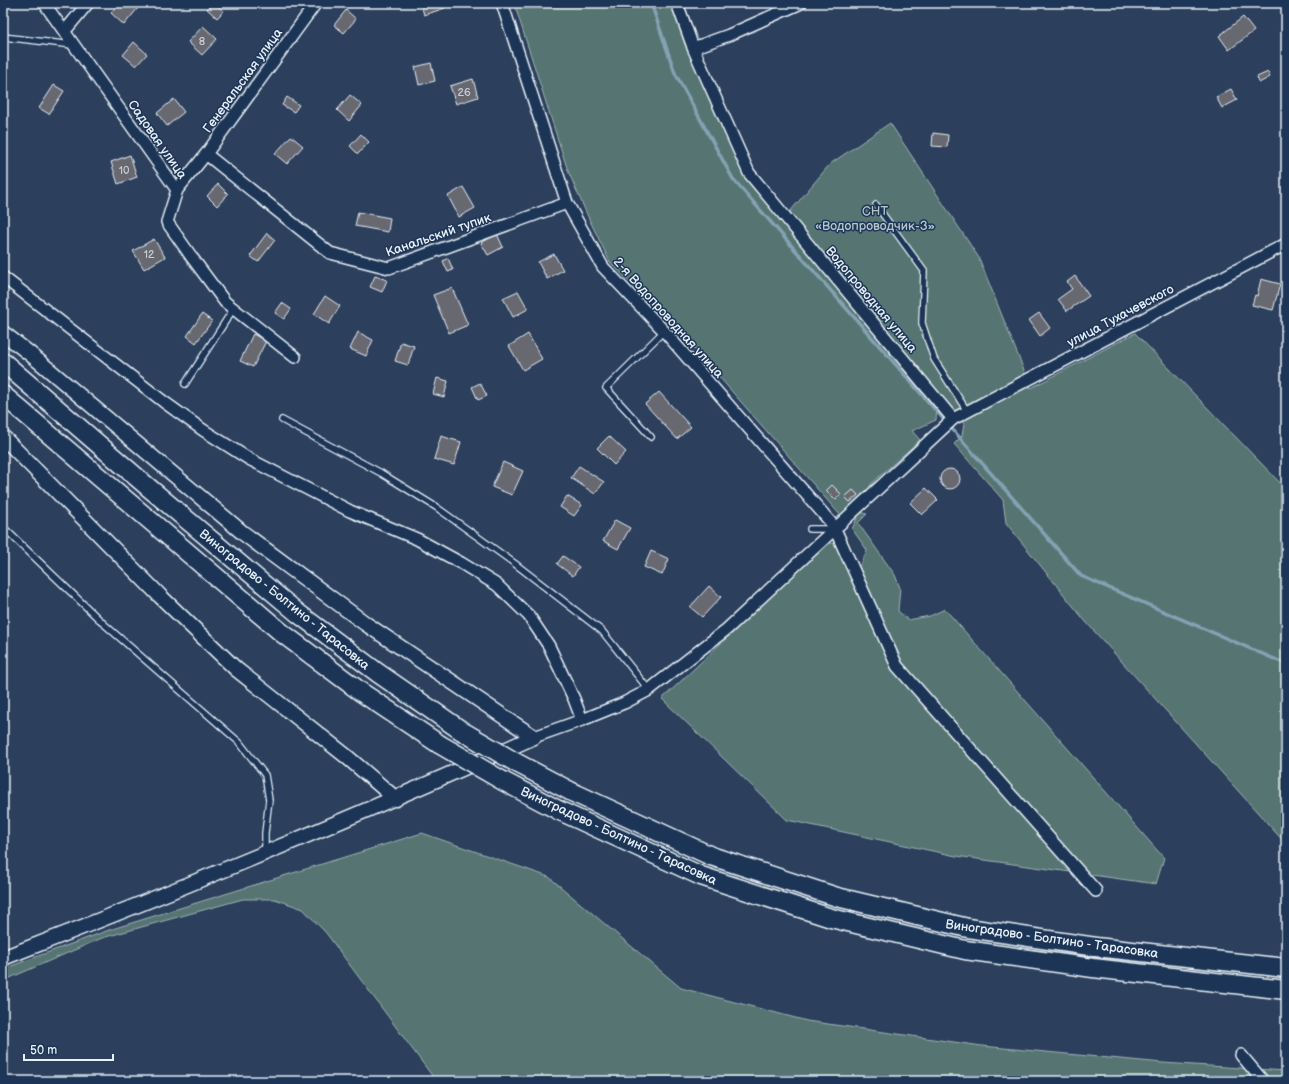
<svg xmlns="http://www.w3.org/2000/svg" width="1289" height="1084" font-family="'Balsamiq Sans',sans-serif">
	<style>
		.green { fill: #567472; stroke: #9fb2b5 }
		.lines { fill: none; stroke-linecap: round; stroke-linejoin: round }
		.stream { stroke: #84a2b4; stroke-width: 3.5 }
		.building { fill: #676771; stroke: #e8f1f8 }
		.service-casing { stroke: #e8f1f8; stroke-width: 8 }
		.minor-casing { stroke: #e8f1f8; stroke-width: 14 }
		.tertiary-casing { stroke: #e8f1f8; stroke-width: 17 }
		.primary-casing { stroke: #e8f1f8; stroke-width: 21 }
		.service { stroke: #1d3557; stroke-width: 5.5 }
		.minor { stroke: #1d3557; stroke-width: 11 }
		.tertiary { stroke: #1d3557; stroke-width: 14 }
		.primary { stroke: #1d3557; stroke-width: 18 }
		.primary-bridge-casing { stroke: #e8f1f8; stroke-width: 21; stroke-linecap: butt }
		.primary-bridge { stroke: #1d3557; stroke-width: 18 }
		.labels { text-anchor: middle; stroke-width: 3; stroke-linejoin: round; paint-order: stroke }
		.number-label { font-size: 11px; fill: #c8ced6 }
		.street-label { font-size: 13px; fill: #e8f1f8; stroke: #1d3557 }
		.park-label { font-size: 13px; fill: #b5c5c9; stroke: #1d3557 }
	</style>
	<rect width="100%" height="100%" fill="#2c3f5c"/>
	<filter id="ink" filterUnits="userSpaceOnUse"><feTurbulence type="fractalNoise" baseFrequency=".025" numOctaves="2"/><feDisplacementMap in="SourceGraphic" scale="8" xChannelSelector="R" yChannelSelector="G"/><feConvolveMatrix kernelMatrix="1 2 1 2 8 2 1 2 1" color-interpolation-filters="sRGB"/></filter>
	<g filter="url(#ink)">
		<path class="green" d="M 514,3 L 672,3 L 744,175 L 837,289 L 937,407 L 936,420 L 912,431 L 920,440 L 872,483 L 863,498 L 841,516 L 699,354 L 610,262 L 589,219 L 568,171 Z
			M 890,123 L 979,258 L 1031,388 L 1135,333 L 1286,489 L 1286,844 L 1086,622 L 1006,523 L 1003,500 L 954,444 L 962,436 L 964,424 L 875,320 L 788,214 L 830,164 Z
			M 860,512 L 867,514 L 858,523 L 895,575 L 900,588 L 898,611 L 908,620 L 930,616 L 945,609 L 1164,858 L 1156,884 L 956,856 L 787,820 L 662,699 L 825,545 L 836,542 L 851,572 L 861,564 L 867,550 L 852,529 Z
			M 422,833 L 549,877 L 681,988 L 807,1021 L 982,1046 L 1163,1063 L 1286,1071 L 1286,1081 L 436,1081 L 326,933 L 303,909 L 275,899 L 243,899 L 102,938 L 3,981 L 3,969 L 109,930 Z"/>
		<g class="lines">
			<path class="stream" d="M 651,3 L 675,73 L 733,179 L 1081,576 L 1286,664"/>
		</g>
		<path class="building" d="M 119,3 L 142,3 L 124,25 L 111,13 Z
			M 212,3 L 214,3 L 224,11 L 217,18 L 207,9 Z
			M 425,3 L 444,3 L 445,8 L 424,15 L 421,4 Z
			M 346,10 L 356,19 L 344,33 L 334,25 Z
			M 1243,17 L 1254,31 L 1229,50 L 1219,36 Z
			M 203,26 L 217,39 L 202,55 L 188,42 Z
			M 134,42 L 147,54 L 136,66 L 123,55 Z
			M 431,63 L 435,81 L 419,85 L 415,67 Z
			M 1268,72 L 1270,77 L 1259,83 L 1257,77 Z
			M 473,79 L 478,97 L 456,104 L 450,86 Z
			M 54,85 L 64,91 L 49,114 L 39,108 Z
			M 1231,89 L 1237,100 L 1222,108 L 1216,97 Z
			M 350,95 L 362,105 L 349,121 L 337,110 Z
			M 287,97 L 299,105 L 294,112 L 282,105 Z
			M 174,99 L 184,112 L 167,126 L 157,113 Z
			M 933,133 L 948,135 L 947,147 L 932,146 Z
			M 361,134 L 369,142 L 358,154 L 350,146 Z
			M 291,136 L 303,146 L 287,164 L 275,154 Z
			M 130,155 L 137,177 L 118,184 L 111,162 Z
			M 218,184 L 228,194 L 217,206 L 207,196 Z
			M 463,187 L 475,208 L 459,217 L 448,196 Z
			M 358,212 L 390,218 L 388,232 L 355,226 Z
			M 267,233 L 275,240 L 258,262 L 250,256 Z
			M 497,234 L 503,247 L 488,255 L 481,243 Z
			M 154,239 L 165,257 L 144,269 L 133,251 Z
			M 554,254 L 563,270 L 547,279 L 538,262 Z
			M 448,258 L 453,270 L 448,272 L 443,261 Z
			M 375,276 L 387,280 L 382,292 L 370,287 Z
			M 1075,276 L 1089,296 L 1067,311 L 1058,299 L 1072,289 L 1067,282 Z
			M 1261,279 L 1280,284 L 1273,310 L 1252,305 L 1255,295 L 1257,296 Z
			M 452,288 L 468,325 L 449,333 L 433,295 Z
			M 518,291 L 528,309 L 513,317 L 503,298 Z
			M 325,296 L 340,306 L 329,324 L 314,314 Z
			M 282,303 L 291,309 L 284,319 L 275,313 Z
			M 1039,313 L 1050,328 L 1040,336 L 1029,320 Z
			M 202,314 L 212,321 L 196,343 L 187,336 Z
			M 358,332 L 373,340 L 366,356 L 350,349 Z
			M 253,334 L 266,341 L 253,367 L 240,361 Z
			M 528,334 L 542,359 L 523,370 L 509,346 Z
			M 401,342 L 414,346 L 408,365 L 395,361 Z
			M 437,378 L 448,381 L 444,397 L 433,394 Z
			M 480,383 L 487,396 L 478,400 L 472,387 Z
			M 659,392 L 691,427 L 677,439 L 645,404 Z
			M 441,436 L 461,442 L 454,465 L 434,459 Z
			M 609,436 L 626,452 L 614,465 L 597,448 Z
			M 503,462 L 523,471 L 512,495 L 492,487 Z
			M 579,466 L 604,482 L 595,494 L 571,478 Z
			M940 479a10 10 0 1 1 20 0a10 10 0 1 1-20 0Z
			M 832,485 L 841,494 L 835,500 L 826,491 Z
			M 926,488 L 938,500 L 922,515 L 910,503 Z
			M 853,490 L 858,495 L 850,502 L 845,497 Z
			M 567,496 L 582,505 L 574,516 L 560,507 Z
			M 615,520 L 630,528 L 618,549 L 603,541 Z
			M 651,551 L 669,559 L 662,575 L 644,567 Z
			M 563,556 L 579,567 L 573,576 L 557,564 Z
			M 709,586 L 721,597 L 702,617 L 690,607 Z"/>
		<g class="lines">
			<defs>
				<path id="service" d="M 3,37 L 73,45
					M 876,205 L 924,271 L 922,323 L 934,359 L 967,411
					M 185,384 L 234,308
					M 282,420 L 381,473 L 436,507 L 514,563 L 602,631 L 649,690
					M 651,437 L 606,388 L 664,331
					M 3,527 L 104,624 L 239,742 L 265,775 L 269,800 L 265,833 L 265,852
					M 810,529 L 833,529"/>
				<path id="minor" d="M 44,3 L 177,190 L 167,222 L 193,259 L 225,302 L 295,357
					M 502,3 L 567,203 L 603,267 L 664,331 L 833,525 L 835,529 L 897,666 L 1096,891
					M 677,3 L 694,50 L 749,173 L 953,419
					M 64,32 L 88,3
					M 693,48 L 729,35 L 801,3
					M 206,154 L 330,253 L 389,268 L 567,203
					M 177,190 L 206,154 L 316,3
					M 3,277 L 164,402 L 203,430 L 249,459 L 350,511 L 417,539 L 461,563 L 497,585 L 529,616 L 549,646 L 574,699 L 582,720
					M 534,737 L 582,720 L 624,703 L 649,690 L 727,629 L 953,419 L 1286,244
					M 1241,1055 L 1263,1081"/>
				<path id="tertiary" d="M 3,333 L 29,353 L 243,533 L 366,624 L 534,737
					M 3,437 L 160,596 L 236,669 L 346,756 L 396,799
					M 3,958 C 182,889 359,815 534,737"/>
				<path id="primary" d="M 3,362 L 148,487 L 299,614 L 378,673 L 462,731
					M 3,395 L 282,633 L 361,692 L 439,744
					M 572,792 L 711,856 L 837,897 L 968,928 L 1096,947 L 1286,968
					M 558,810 L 701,876 L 831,918 L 965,950 L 1093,968 L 1286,990"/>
			</defs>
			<use href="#service" class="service-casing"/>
			<use href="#minor" class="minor-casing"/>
			<use href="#tertiary" class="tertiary-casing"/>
			<use href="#primary" class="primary-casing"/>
			<use href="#service" class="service"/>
			<use href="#minor" class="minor"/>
			<use href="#tertiary" class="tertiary"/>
			<use href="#primary" class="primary"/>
			<defs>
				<path id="primary-bridge" d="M 462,731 L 515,762 L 572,792
					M 439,744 L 503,781 L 558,810"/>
			</defs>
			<use href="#primary-bridge" class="primary-bridge-casing"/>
			<use href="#primary-bridge" class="primary-bridge"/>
		</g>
	</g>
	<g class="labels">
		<g class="number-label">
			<text x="202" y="45">8</text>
			<text x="464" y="96">26</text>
			<text x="124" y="174">10</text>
			<text x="149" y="258">12</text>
		</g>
		<g class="street-label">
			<text transform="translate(242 80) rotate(-54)" y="5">Генеральская улица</text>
			<text transform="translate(158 139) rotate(55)" y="5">Садовая улица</text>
			<text transform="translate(438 234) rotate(-19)" y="5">Канальский тупик</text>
			<text transform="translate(872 299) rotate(50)" y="5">Водопроводная улица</text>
			<text transform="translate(1120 315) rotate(-28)" y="5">улица Тухачевского</text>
			<text transform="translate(669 317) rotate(48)" y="5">2-я Водопроводная улица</text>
			<text transform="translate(285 599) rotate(39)" y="5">Виноградово - Болтино - Тарасовка</text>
			<text transform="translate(619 835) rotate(25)" y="5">Виноградово - Болтино - Тарасовка</text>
			<text transform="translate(1052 938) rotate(8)" y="5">Виноградово - Болтино - Тарасовка</text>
		</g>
		<g class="park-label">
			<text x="875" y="215">СНТ<tspan x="875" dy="15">«Водопроводчик-3»</tspan></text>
		</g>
	</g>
	<rect width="1289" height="1084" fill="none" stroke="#1d3557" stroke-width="16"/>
	<rect x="8" y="8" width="1273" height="1068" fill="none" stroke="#e8f1f8" stroke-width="1.5" filter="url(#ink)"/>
	<path d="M24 1054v6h89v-6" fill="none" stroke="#e8f1f8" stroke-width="2"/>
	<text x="30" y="1054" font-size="12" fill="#e8f1f8" stroke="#1d3557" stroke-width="3" paint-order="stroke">50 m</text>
</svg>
